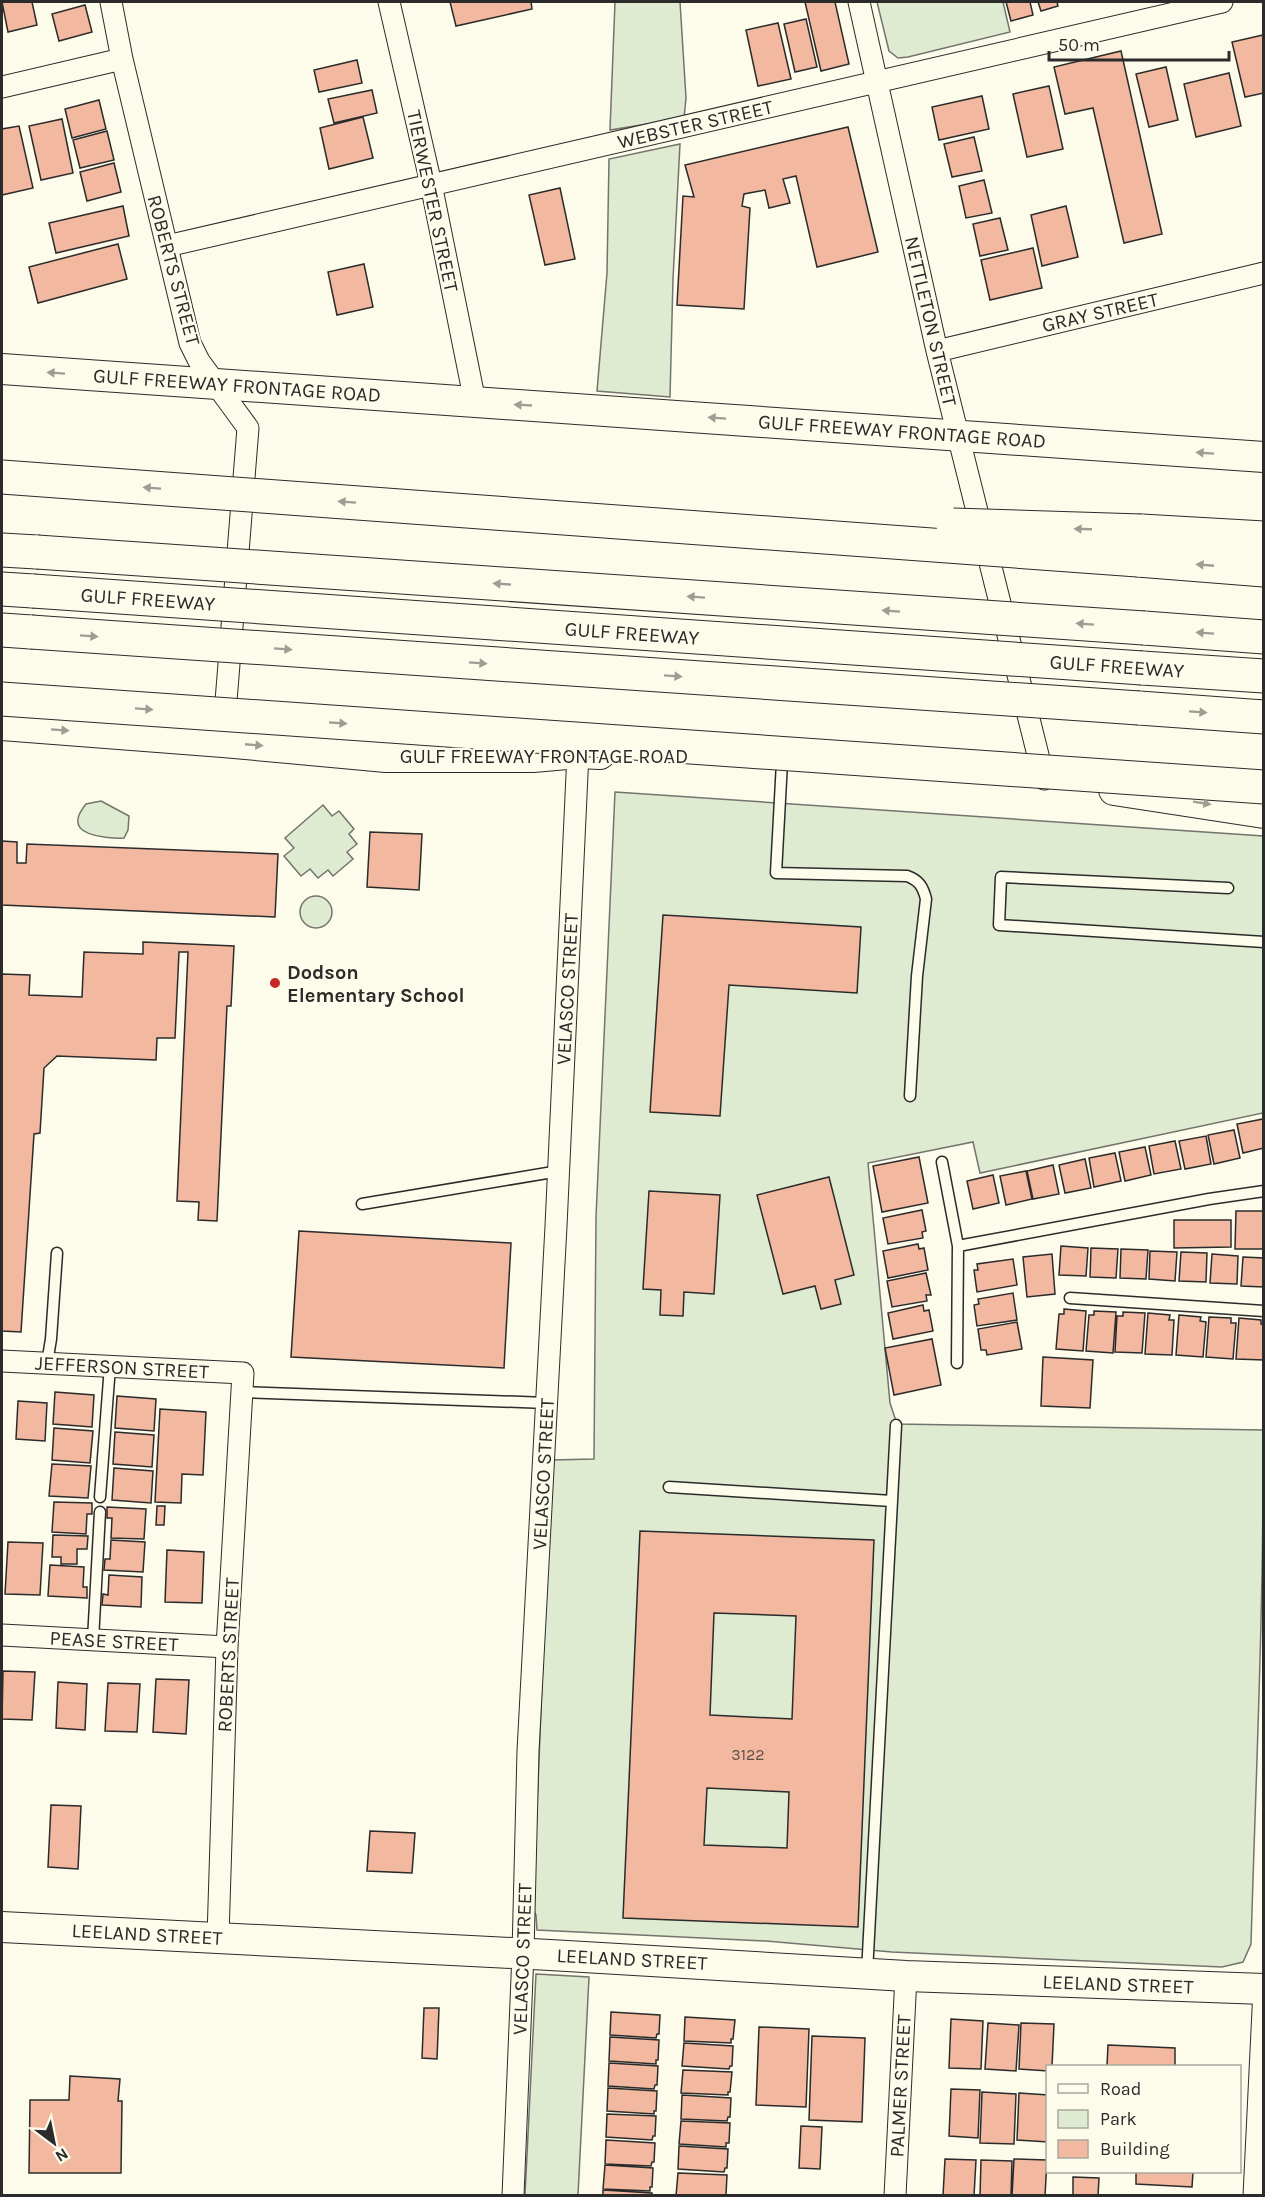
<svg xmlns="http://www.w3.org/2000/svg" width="1265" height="2197" font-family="Karla,sans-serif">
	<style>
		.green { fill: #deebd1; stroke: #74746e; stroke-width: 1.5 }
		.building { fill: #f2b8a0; stroke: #2b2b2b; stroke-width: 1.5; fill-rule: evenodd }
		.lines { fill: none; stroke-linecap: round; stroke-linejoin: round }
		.service-casing { stroke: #2b2b2b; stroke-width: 13 }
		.minor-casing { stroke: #2b2b2b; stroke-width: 23 }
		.secondary-casing { stroke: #2b2b2b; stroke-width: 32 }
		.motorway-casing { stroke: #2b2b2b; stroke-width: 35 }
		.service { stroke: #fdfbea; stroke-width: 10 }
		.minor { stroke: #fdfbea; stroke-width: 21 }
		.secondary { stroke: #fdfbea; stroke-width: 30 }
		.motorway { stroke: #fdfbea; stroke-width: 33 }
		.motorway-bridge-casing { stroke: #2b2b2b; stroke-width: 35; stroke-linecap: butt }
		.motorway-bridge { stroke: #fdfbea; stroke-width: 33 }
		.oneway { fill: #9e9d94 }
		.poi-dot { fill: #c62828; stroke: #fdfbea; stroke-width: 2 }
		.labels { text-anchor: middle; stroke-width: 4.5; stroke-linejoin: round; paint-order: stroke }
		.number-label { font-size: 16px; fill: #5d4e48 }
		.street-label { font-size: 20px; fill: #2b2b2b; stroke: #fdfbea }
		.poi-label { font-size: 20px; font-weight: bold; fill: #2b2b2b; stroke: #fdfbea; text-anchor: start }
	</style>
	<rect width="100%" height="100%" fill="#fdfbea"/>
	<path class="green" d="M 615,2 L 680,2 L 686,98 L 684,118 L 610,130 Z
		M 877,2 L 1003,2 L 1010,32 L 908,57 L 898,58 L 889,51 Z
		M 680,144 L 673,279 L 670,397 L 597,391 L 607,273 L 609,159 Z
		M 615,792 L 1263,836 L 1263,1113 L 980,1173 L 973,1142 L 868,1163 L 890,1403 L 897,1424 L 1263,1430 C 1264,1602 1256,1773 1251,1944 L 1243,1962 L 1222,1967 L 892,1952 L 766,1941 L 537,1930 L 536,1915 L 533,1910 L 551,1460 L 594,1459 L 596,1217 Z
		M 101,801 L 129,816 L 128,830 L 124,838 C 117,839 111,838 104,837 C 82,834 68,826 86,804 Z
		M 323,805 L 332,816 L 339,811 L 354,829 L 349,834 L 357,844 L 347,852 L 353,859 L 333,876 L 328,870 L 318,878 L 310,869 L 301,876 L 284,856 L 294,848 L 285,838 Z
		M300 912a16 16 0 1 1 32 0a16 16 0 1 1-32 0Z
		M 536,1974 L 589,1977 L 578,2195 L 525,2195 Z"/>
	<path class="building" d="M 2,2 L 32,2 L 37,25 L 8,32 Z
		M 450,2 L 531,2 L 532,9 L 456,26 Z
		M 805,2 L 835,2 L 849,64 L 821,71 Z
		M 1006,2 L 1030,2 L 1033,15 L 1011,21 Z
		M 1038,2 L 1057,2 L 1058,6 L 1041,11 Z
		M 85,5 L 92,32 L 59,41 L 52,14 Z
		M 806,19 L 817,67 L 795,72 L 784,24 Z
		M 778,23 L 791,79 L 758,86 L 746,30 Z
		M 1263,35 L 1264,93 L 1245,97 L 1232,42 Z
		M 1121,51 L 1162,234 L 1124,243 L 1093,108 L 1065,114 L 1054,67 Z
		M 357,60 L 362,83 L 319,92 L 314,70 Z
		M 1166,67 L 1178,120 L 1149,127 L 1136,74 Z
		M 1229,73 L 1241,126 L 1196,137 L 1184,84 Z
		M 1049,86 L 1063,149 L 1027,157 L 1013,94 Z
		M 372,90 L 377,113 L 334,123 L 328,99 Z
		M 982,96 L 989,129 L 939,140 L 932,107 Z
		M 99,100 L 106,129 L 72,138 L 65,109 Z
		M 363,117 L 373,158 L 329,169 L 320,128 Z
		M 62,119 L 73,173 L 41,180 L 29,126 Z
		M 19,126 L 33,188 L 2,195 L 2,129 Z
		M 848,127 L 878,252 L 817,267 L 796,176 L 783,179 L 790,203 L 769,208 L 765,190 L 744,194 L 742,206 L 750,208 L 744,309 L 677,305 L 683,196 L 694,197 L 685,165 Z
		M 107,131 L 114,160 L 80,168 L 73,140 Z
		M 974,137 L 982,171 L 952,177 L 944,144 Z
		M 114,163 L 121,192 L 87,201 L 80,172 Z
		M 984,180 L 992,213 L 966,218 L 959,186 Z
		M 560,188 L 575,259 L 545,265 L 529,195 Z
		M 123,206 L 129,236 L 56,253 L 49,223 Z
		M 1066,206 L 1078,257 L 1042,266 L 1031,215 Z
		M 1000,218 L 1008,250 L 980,256 L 973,224 Z
		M 118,244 L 127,279 L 38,303 L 29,267 Z
		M 1033,248 L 1042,288 L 990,300 L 981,260 Z
		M 364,264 L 373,307 L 337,315 L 328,272 Z
		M 370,832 L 422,834 L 419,890 L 367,887 Z
		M 2,841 L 17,842 L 17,863 L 26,863 L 27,844 L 278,854 L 275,917 L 2,905 Z
		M 663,915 L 861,927 L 857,993 L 729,985 L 720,1116 L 650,1112 Z
		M 143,942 L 234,946 L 231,1006 L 227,1006 L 217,1221 L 198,1220 L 199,1202 L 177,1201 L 188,952 L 179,952 L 175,1038 L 157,1038 L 156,1060 L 57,1056 L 44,1068 L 40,1133 L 34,1134 L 21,1332 L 2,1331 L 2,974 L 30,975 L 29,995 L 82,997 L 84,952 L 143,954 Z
		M 1263,1119 L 1264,1148 L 1243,1153 L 1237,1124 Z
		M 1234,1130 L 1240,1158 L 1214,1164 L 1208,1135 Z
		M 1206,1136 L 1211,1164 L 1185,1169 L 1179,1141 Z
		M 1175,1141 L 1181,1169 L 1154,1174 L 1149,1146 Z
		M 1145,1147 L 1151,1175 L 1125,1181 L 1119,1152 Z
		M 1115,1153 L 1121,1181 L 1094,1187 L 1089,1158 Z
		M 919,1157 L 928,1203 L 882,1212 L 873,1166 Z
		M 1085,1159 L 1091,1188 L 1065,1193 L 1059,1165 Z
		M 1053,1165 L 1059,1194 L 1033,1199 L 1027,1171 Z
		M 1026,1171 L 1032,1199 L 1006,1205 L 1000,1176 Z
		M 993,1175 L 999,1203 L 973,1209 L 967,1181 Z
		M 829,1177 L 854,1275 L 835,1280 L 841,1304 L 821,1309 L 815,1286 L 783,1294 L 757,1195 Z
		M 649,1191 L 720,1195 L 714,1294 L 684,1292 L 683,1316 L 660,1315 L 661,1290 L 643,1289 Z
		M 922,1210 L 926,1231 L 922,1232 L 923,1238 L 888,1244 L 883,1218 Z
		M 1236,1211 L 1264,1211 L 1264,1249 L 1235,1249 Z
		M 1174,1220 L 1231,1220 L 1231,1247 L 1174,1248 Z
		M 299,1231 L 511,1243 L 504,1368 L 291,1357 Z
		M 918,1244 L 919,1249 L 924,1248 L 928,1270 L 888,1278 L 883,1251 Z
		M 1061,1246 L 1088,1248 L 1086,1276 L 1059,1275 Z
		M 1091,1248 L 1118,1249 L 1116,1278 L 1090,1277 Z
		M 1121,1249 L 1148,1250 L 1146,1279 L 1120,1278 Z
		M 1150,1251 L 1177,1252 L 1175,1281 L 1149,1279 Z
		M 1181,1252 L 1207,1253 L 1206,1282 L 1179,1281 Z
		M 1052,1254 L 1055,1294 L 1027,1297 L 1023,1257 Z
		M 1212,1254 L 1238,1256 L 1237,1284 L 1210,1283 Z
		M 1243,1257 L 1264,1258 L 1264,1287 L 1241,1286 Z
		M 1013,1259 L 1017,1285 L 977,1292 L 974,1270 L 978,1270 L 977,1264 Z
		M 926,1273 L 931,1295 L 926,1295 L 927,1301 L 892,1307 L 887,1281 Z
		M 1013,1293 L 1017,1320 L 977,1326 L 974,1305 L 979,1304 L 978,1299 Z
		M 923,1305 L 924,1311 L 929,1310 L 933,1331 L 893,1339 L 888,1313 Z
		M 1064,1309 L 1086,1311 L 1083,1351 L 1056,1349 L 1059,1314 L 1064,1314 Z
		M 1094,1311 L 1116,1312 L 1113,1353 L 1086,1351 L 1089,1315 L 1094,1315 Z
		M 1123,1312 L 1145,1313 L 1142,1353 L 1115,1352 L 1117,1316 L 1123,1316 Z
		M 1148,1313 L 1170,1315 L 1169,1320 L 1174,1320 L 1172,1355 L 1145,1354 Z
		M 1179,1315 L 1201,1317 L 1200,1321 L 1206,1322 L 1203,1357 L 1176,1355 Z
		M 1209,1317 L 1231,1318 L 1231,1323 L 1236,1323 L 1233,1359 L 1206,1357 Z
		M 1239,1318 L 1261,1320 L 1261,1324 L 1264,1325 L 1264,1360 L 1236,1359 Z
		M 1017,1322 L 1022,1349 L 987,1355 L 986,1350 L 981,1350 L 978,1329 Z
		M 932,1339 L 941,1385 L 894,1395 L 885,1348 Z
		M 1043,1357 L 1093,1360 L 1090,1408 L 1041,1406 Z
		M 55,1392 L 94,1395 L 92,1427 L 53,1424 Z
		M 117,1396 L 156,1399 L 154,1431 L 115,1428 Z
		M 18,1401 L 47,1403 L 45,1441 L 16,1439 Z
		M 160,1409 L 206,1412 L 203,1475 L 182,1474 L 181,1503 L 155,1502 Z
		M 54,1428 L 93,1431 L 90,1463 L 52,1460 Z
		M 115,1432 L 154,1435 L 152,1467 L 113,1464 Z
		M 52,1464 L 91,1466 L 88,1498 L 49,1496 Z
		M 114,1468 L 153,1471 L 151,1503 L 112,1500 Z
		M 54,1502 L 92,1503 L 92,1514 L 87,1514 L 86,1534 L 52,1532 Z
		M 157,1506 L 165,1506 L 164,1525 L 156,1525 Z
		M 107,1507 L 146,1509 L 144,1539 L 111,1538 L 112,1518 L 107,1518 Z
		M 640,1531 L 874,1540 L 858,1927 L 623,1918 ZM 714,1613 L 796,1616 L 792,1719 L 710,1715 ZM 707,1788 L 789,1792 L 787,1848 L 704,1845 Z
		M 53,1535 L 88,1536 L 87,1549 L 77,1549 L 77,1564 L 61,1564 L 61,1557 L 52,1557 Z
		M 111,1540 L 145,1542 L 143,1572 L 104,1570 L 105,1559 L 110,1559 Z
		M 8,1542 L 43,1543 L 40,1595 L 5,1594 Z
		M 167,1550 L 204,1552 L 202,1603 L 165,1602 Z
		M 50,1565 L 84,1567 L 83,1587 L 87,1587 L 87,1598 L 48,1596 Z
		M 109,1575 L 142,1577 L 141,1607 L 102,1605 L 103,1594 L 108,1595 Z
		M 3,1671 L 35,1672 L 32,1720 L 2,1719 Z
		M 156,1679 L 189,1680 L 186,1734 L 153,1732 Z
		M 58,1682 L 87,1684 L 85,1730 L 56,1728 Z
		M 108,1683 L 140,1684 L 137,1732 L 105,1731 Z
		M 51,1805 L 81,1806 L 78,1869 L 48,1867 Z
		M 370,1831 L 415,1833 L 412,1873 L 367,1871 Z
		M 424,2008 L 439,2008 L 437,2059 L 422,2058 Z
		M 611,2012 L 660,2015 L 659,2034 L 657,2034 L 656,2038 L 610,2035 Z
		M 685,2017 L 735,2020 L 733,2039 L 731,2039 L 731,2043 L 684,2041 Z
		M 951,2019 L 983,2021 L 981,2069 L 949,2068 Z
		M 988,2023 L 1019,2025 L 1016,2071 L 985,2069 Z
		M 1021,2023 L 1054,2024 L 1052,2066 L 1048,2066 L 1048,2071 L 1019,2069 Z
		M 759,2027 L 809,2029 L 806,2107 L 756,2105 Z
		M 812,2036 L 865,2038 L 862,2122 L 809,2120 Z
		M 610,2037 L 659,2040 L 658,2060 L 656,2060 L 656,2064 L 609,2061 Z
		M 684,2043 L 733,2046 L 732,2066 L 730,2066 L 729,2069 L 682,2066 Z
		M 1108,2045 L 1175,2048 L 1175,2066 L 1107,2066 Z
		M 609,2063 L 658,2066 L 657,2085 L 655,2085 L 654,2089 L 608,2086 Z
		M 683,2070 L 732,2072 L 730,2092 L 728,2092 L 728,2095 L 681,2093 Z
		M 70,2076 L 120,2079 L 118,2101 L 122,2101 L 121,2173 L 29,2173 L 30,2100 L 69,2100 Z
		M 608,2088 L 657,2091 L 656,2111 L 654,2111 L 654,2114 L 607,2111 Z
		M 951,2089 L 980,2090 L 978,2138 L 949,2136 Z
		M 982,2092 L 1016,2094 L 1014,2144 L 980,2143 Z
		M 1019,2093 L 1048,2095 L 1048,2142 L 1017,2140 Z
		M 682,2095 L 731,2098 L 730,2117 L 728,2117 L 727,2121 L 681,2119 Z
		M 607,2114 L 656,2116 L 655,2136 L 653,2136 L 652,2140 L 606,2137 Z
		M 681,2121 L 730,2123 L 729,2143 L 726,2143 L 726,2147 L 679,2144 Z
		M 801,2126 L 822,2127 L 820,2169 L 799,2168 Z
		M 606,2140 L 655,2143 L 654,2162 L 652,2162 L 651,2166 L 605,2164 Z
		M 679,2146 L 728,2149 L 727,2168 L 725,2168 L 724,2172 L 678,2169 Z
		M 945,2159 L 976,2160 L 974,2196 L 943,2196 Z
		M 1014,2159 L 1047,2160 L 1045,2196 L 1012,2196 Z
		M 981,2160 L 1012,2161 L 1011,2196 L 980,2196 Z
		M 605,2165 L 653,2168 L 652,2187 L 650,2187 L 650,2191 L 603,2189 Z
		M 1136,2172 L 1193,2172 L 1192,2187 L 1136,2184 Z
		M 678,2173 L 727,2175 L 726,2195 L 676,2196 Z
		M 1073,2177 L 1099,2178 L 1098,2196 L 1073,2196 Z
		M 603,2190 L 652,2193 L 652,2196 L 603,2196 Z"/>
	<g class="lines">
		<defs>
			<path id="service" d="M 782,762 L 776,873 L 907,876 C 919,880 923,887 926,899 L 917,976 L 910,1096
				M 1228,888 L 1001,877 L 999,925 L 1264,942
				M 942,1162 L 958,1246
				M 362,1204 L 559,1171
				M 1070,1298 L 1264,1311
				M 47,1363 L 51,1339 L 57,1253
				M 957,1363 L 958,1246 L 1209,1199 L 1264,1191
				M 242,1392 L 547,1403
				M 669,1487 L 892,1501
				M 100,1497 L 110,1366
				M 93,1640 L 100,1512
				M 867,1973 L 896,1425"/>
			<path id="minor" d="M 111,2 L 122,59 L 190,343 L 199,361 L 248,428 L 224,726
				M 389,2 L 431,184 L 475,402
				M 859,2 L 937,351 L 1044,779
				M 2,87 L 122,59
				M 167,246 L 1222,2
				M 937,351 L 1264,273
				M 2,1361 L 243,1373 L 227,1647 L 218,1937
				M 2,1635 L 227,1647
				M 513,2196 L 523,1953 L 528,1751 L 556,1226 L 578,753
				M 895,2196 L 906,1976
				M 1254,2196 L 1264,1989"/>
			<path id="secondary" d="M 2,369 L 1264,457
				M 2,725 L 223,742 L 386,757 L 533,757 L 578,753 L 600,754
				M 1114,790 L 1264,813
				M 2,1927 L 550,1955 L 906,1976 L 1264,1989"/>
			<path id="motorway" d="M 1141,531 L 1264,538
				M 2,550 L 37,552
				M 1138,560 L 1264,570
				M 2,589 L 33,591
				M 1144,628 L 1264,637
				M 2,630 L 31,632
				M 1142,668 L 1264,676
				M 1139,708 L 1264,717"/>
		</defs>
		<use href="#service" class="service-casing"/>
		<use href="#minor" class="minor-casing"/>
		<use href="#secondary" class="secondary-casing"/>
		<use href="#motorway" class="motorway-casing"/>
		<use href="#service" class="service"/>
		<use href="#minor" class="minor"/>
		<use href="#secondary" class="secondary"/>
		<use href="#motorway" class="motorway"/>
		<defs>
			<path id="motorway-bridge" d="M 2,477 L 1138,560
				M 953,525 L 1141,531
				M 37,552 L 1144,628
				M 33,591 L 1142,668
				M 31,632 L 1139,708
				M 2,699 L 1264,787"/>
		</defs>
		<use href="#motorway-bridge" class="motorway-bridge-casing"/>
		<use href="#motorway-bridge" class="motorway-bridge"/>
	</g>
	<defs><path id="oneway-solid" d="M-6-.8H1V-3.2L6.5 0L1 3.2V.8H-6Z" transform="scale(1.5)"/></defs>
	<g class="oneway">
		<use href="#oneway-solid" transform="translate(56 373) rotate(-176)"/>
		<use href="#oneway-solid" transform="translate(523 405) rotate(-177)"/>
		<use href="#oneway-solid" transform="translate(717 418) rotate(-176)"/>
		<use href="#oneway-solid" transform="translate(1205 453) rotate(-176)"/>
		<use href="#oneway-solid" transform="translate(152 488) rotate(-176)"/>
		<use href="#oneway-solid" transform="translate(347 502) rotate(-176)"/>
		<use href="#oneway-solid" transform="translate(1083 529) rotate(-178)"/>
		<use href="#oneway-solid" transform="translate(1205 565) rotate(-175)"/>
		<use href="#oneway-solid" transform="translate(502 584) rotate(-176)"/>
		<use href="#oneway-solid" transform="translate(696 597) rotate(-176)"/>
		<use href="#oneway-solid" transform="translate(891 611) rotate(-176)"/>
		<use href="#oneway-solid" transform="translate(1085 624) rotate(-176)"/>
		<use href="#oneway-solid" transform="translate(1205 633) rotate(-176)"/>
		<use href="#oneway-solid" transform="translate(89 636) rotate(4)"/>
		<use href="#oneway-solid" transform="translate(283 649) rotate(4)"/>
		<use href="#oneway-solid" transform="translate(478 663) rotate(4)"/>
		<use href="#oneway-solid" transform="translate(673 676) rotate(4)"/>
		<use href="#oneway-solid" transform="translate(144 709) rotate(4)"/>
		<use href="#oneway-solid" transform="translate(1198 712) rotate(4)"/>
		<use href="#oneway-solid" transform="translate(338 723) rotate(4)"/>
		<use href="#oneway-solid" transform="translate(60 730) rotate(4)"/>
		<use href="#oneway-solid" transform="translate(254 745) rotate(5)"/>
		<use href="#oneway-solid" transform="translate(1202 803) rotate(9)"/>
	</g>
	<circle class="poi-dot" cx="275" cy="983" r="6"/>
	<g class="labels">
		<g class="number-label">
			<text x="748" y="1760">3122</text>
		</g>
		<g class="street-label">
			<text transform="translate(695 124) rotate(-13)" y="7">WEBSTER STREET</text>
			<text transform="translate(433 201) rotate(78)" y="7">TIERWESTER STREET</text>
			<text transform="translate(174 270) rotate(75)" y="7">ROBERTS STREET</text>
			<text transform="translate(1100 312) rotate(-13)" y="7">GRAY STREET</text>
			<text transform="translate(931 321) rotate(77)" y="7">NETTLETON STREET</text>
			<text transform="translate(237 385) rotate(4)" y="7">GULF FREEWAY FRONTAGE ROAD</text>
			<text transform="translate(902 431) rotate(4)" y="7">GULF FREEWAY FRONTAGE ROAD</text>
			<text transform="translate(148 599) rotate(4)" y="7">GULF FREEWAY</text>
			<text transform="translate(632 633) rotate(4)" y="7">GULF FREEWAY</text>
			<text transform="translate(1117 666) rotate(4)" y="7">GULF FREEWAY</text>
			<text x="544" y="763">GULF FREEWAY FRONTAGE ROAD</text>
			<text transform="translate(567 989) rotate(-87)" y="7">VELASCO STREET</text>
			<text transform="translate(122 1367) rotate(3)" y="7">JEFFERSON STREET</text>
			<text transform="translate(543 1474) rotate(-87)" y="7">VELASCO STREET</text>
			<text transform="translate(114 1641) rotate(3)" y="7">PEASE STREET</text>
			<text transform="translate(228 1655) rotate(-87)" y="7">ROBERTS STREET</text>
			<text transform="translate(147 1934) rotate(3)" y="7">LEELAND STREET</text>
			<text transform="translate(522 1959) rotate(-88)" y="7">VELASCO STREET</text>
			<text transform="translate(632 1959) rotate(3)" y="7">LEELAND STREET</text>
			<text transform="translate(1118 1984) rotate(2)" y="7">LEELAND STREET</text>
			<text transform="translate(900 2086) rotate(-87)" y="7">PALMER STREET</text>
		</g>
		<g class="poi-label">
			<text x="287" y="979">Dodson<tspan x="287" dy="23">Elementary School</tspan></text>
		</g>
	</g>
	<rect width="1265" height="2197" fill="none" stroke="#2b2b2b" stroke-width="6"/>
	<rect x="1046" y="2065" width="195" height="108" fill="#fdfbea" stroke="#a9a89e" stroke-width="1.5"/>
	<rect x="1058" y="2084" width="30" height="9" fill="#fdfbea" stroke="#a9a89e" stroke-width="1.5"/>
	<text x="1100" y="2095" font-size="18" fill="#2b2b2b">Road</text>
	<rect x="1058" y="2110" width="30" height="18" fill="#deebd1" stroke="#a9a89e" stroke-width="1.5"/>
	<text x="1100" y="2125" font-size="18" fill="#2b2b2b">Park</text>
	<rect x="1058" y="2140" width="30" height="18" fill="#f2b8a0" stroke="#a9a89e" stroke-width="1.5"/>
	<text x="1100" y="2155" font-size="18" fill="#2b2b2b">Building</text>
	<g transform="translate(54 2143) rotate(148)" stroke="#fdfbea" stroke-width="4.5" paint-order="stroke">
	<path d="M0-4.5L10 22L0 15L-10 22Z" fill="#2b2b2b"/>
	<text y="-9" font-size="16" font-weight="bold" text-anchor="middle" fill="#2b2b2b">N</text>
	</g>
	<path d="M1049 51v9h180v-9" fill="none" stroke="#2b2b2b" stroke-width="3"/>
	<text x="1058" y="51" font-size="18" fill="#2b2b2b" stroke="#fdfbea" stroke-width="4.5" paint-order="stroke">50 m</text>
</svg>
